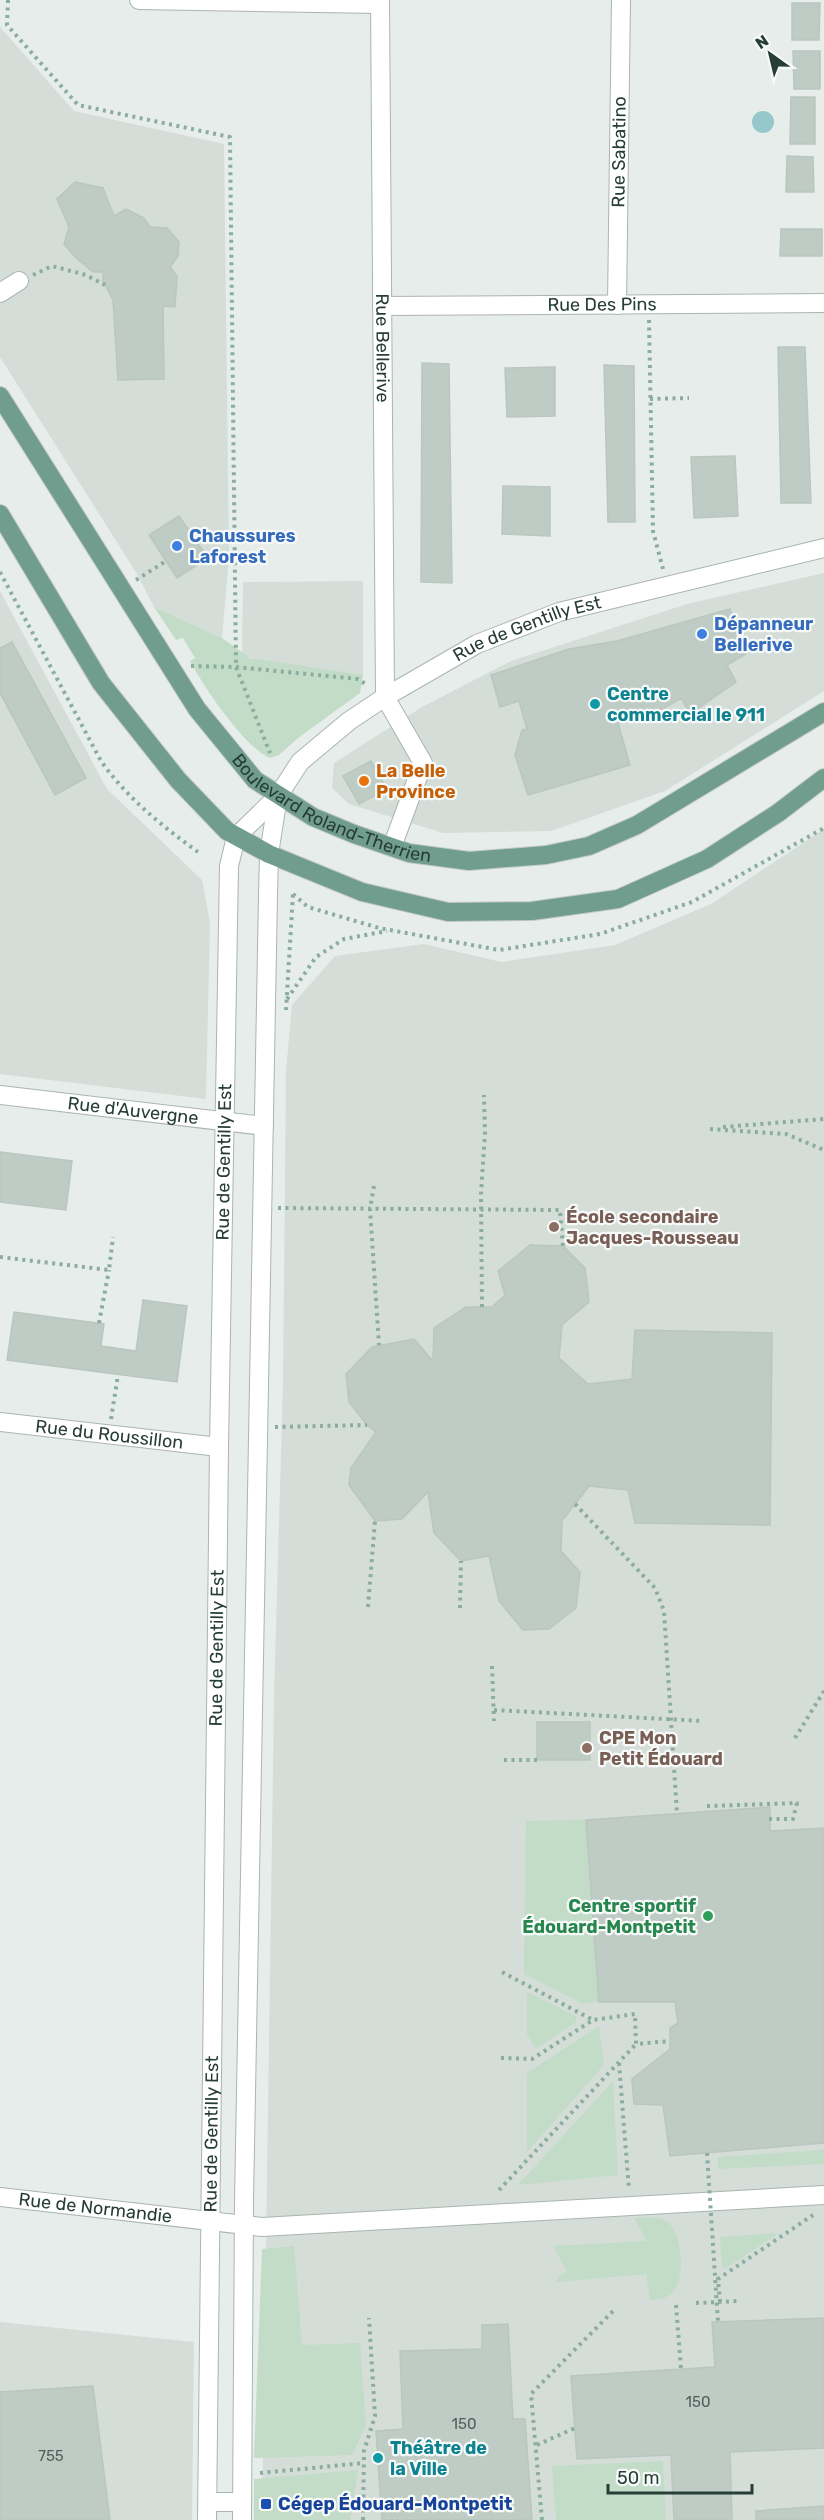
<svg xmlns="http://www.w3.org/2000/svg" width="824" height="2520" font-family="Rubik,sans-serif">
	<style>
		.built { fill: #d5ddd9 }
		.green { fill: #c2dcc7 }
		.water { fill: #96c8cb }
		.building { fill: #bfcbc5; stroke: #bac6c0; stroke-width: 1.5 }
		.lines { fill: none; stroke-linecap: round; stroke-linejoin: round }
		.minor-casing { stroke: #aab5b0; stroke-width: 20 }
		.major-casing { stroke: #c3c9c7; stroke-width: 20 }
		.path { stroke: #8bad9f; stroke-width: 4; stroke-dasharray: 3 4.5; stroke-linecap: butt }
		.minor { stroke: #fff; stroke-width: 18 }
		.major { stroke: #719d8e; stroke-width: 18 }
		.path-bridge { stroke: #8bad9f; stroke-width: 4; stroke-dasharray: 3 4.5; stroke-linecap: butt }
		.shop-dot { fill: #3f7fe0; stroke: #f7faf8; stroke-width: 2 }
		.culture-dot { fill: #0f9aa8; stroke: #f7faf8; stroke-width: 2 }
		.food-dot { fill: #e8710a; stroke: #f7faf8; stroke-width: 2 }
		.education-dot { fill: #8d6e63; stroke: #f7faf8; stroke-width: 2 }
		.leisure-dot { fill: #2e9e5b; stroke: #f7faf8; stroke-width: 2 }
		.transit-dot { fill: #1a4fb4; stroke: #f7faf8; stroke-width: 2 }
		.labels { text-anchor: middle; stroke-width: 4.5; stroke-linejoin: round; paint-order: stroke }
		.number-label { font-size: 15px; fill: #4d615a }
		.street-label { font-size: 18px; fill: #273e36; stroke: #f7faf8 }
		.shop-label { font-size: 18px; font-weight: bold; fill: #366cbe; stroke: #f7faf8; text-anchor: start }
		.culture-label { font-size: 18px; font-weight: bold; fill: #0d838f; stroke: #f7faf8; text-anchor: start }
		.food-label { font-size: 18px; font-weight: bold; fill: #c56008; stroke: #f7faf8; text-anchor: start }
		.education-label { font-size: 18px; font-weight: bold; fill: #785e54; stroke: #f7faf8; text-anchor: start }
		.leisure-label { font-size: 18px; font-weight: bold; fill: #27864d; stroke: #f7faf8; text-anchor: end }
		.transit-label { font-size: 18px; font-weight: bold; fill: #164399; stroke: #f7faf8; text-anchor: start }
	</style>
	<rect width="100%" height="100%" fill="#e7edea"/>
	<path class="built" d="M 0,0 L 0,27 L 74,111 L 224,144 L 229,558 L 222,638 L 154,607 L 137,574 L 0,357 Z
		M 824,573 L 824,691 L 665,791 L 551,831 L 443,833 L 349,804 L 332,788 L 334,763 L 422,707 L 511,661 L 687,604 Z
		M 363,581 L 363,675 L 266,662 L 242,655 L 243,582 Z
		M 0,591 L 107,789 L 202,880 L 210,922 L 206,1099 L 0,1074 Z
		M 824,829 L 824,2520 L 262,2520 L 274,1698 L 283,1383 L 286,1071 L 292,1005 L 335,956 L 424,944 L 501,962 L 615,945 L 711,904 Z
		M 0,2322 L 194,2342 L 192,2520 L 0,2520 Z"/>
	<path class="green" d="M 154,607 L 222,638 L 250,658 L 363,675 L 360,693 L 298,738 L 279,755 L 270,758 C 245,748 203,686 190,661 L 195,658 L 183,638 L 176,640 Z
		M 586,1820 L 599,2002 L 581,2003 L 524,1974 L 526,1821 Z
		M 527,1992 L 576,2016 L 576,2022 L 536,2049 L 527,2035 Z
		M 599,2026 L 604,2065 L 527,2152 L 527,2073 Z
		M 613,2081 L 618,2175 L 518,2185 Z
		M 824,2150 L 824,2164 L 718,2169 L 718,2157 Z
		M 634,2218 C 644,2218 657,2215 666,2221 C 683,2231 686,2280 672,2293 C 666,2299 658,2299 650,2300 L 646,2274 L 557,2282 L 557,2278 L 567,2271 L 553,2246 L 647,2241 Z
		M 779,2233 L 725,2269 L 722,2266 L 720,2237 Z
		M 294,2246 L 302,2345 L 360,2343 L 366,2426 L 352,2455 L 254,2458 L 262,2249 Z
		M 663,2461 L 666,2520 L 556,2520 L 552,2466 Z
		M 358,2470 L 350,2520 L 254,2520 L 254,2479 Z"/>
	<path class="water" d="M752 122a11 11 0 1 1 22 0a11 11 0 1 1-22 0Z"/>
	<path class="building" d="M 792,3 L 820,3 L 819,40 L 792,40 Z
		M 793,51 L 820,51 L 820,89 L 794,89 Z
		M 791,97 L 815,97 L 815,144 L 790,144 Z
		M 787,156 L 813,157 L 814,192 L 786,192 Z
		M 75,182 L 103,188 L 114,216 L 126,209 L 144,218 L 150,227 L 167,228 L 179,242 L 178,256 L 170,267 L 177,276 L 175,307 L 163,306 L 164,379 L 118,380 L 113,300 L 103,281 L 103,272 L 93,272 L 75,257 L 64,244 L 69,227 L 57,199 Z
		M 781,229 L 822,229 L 822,256 L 780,256 Z
		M 778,347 L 805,347 L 811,503 L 781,503 Z
		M 422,363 L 449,364 L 452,583 L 421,582 Z
		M 604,365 L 634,366 L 635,522 L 608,522 Z
		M 555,367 L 555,416 L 507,417 L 505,368 Z
		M 735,456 L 738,516 L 694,518 L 691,457 Z
		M 503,486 L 550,487 L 550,536 L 502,534 Z
		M 179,516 L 208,558 L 177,578 L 149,535 Z
		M 730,609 L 746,654 L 727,665 L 736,682 L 690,714 L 681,698 L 664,708 L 618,723 L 630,765 L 528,795 L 515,755 L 522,730 L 527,729 L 519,701 L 500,707 L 491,675 L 569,649 L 617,641 Z
		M 12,642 L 86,778 L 55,795 L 0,693 L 0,648 Z
		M 371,761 L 387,789 L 359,804 L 343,776 Z
		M 0,1152 L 72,1161 L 66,1210 L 0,1202 Z
		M 530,1245 L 563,1246 L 585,1268 L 589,1302 L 562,1325 L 559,1358 L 588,1384 L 632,1379 L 635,1330 L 772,1333 L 770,1525 L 635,1523 L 628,1490 L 589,1486 L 562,1521 L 561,1551 L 580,1572 L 576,1608 L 549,1629 L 523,1630 L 499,1601 L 489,1556 L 461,1561 L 434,1533 L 428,1492 L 402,1519 L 375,1521 L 349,1485 L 351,1468 L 376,1432 L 367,1425 L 349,1402 L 346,1374 L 372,1347 L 414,1339 L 433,1361 L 434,1328 L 466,1307 L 492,1307 L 505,1295 L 498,1271 Z
		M 143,1300 L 187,1306 L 177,1382 L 7,1360 L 14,1312 L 104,1324 L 101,1346 L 136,1351 Z
		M 537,1722 L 590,1722 L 590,1760 L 537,1760 Z
		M 770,1807 L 770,1831 L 824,1828 L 824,2143 L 670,2156 L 663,2105 L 634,2104 L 632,2079 L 670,2049 L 670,2028 L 678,2023 L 675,2002 L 599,2002 L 586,1820 Z
		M 824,2318 L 824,2448 L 730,2452 L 732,2520 L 674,2520 L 671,2455 L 577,2459 L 571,2376 L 715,2367 L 712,2322 Z
		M 508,2324 L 513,2419 L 525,2419 L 532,2520 L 382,2520 L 376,2431 L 403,2429 L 400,2351 L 482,2349 L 482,2325 Z
		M 93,2386 L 110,2520 L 0,2520 L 0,2392 Z
		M 824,2506 L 824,2520 L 756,2520 L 756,2511 Z"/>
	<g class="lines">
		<defs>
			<g id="minor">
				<path d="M 139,0 L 380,4"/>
				<path id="s1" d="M 380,0 L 385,697 L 423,763 L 392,847"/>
				<path d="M 0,293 L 19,281"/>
				<path id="s2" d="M 617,305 L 621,0"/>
				<path id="s3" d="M 382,306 L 824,303"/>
				<path id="s4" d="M 0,1095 L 264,1126"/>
				<path id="s5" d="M 0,1422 L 219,1447"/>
				<path id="s6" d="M 0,2197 L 262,2227 L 824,2195"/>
				<path d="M 208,2502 L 242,2502"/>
				<path id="s7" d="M 207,2520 L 219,1447 L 229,866 L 236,837 L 278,796 L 300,762 L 349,721 L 385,697 L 477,644 L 559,612 L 824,548"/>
				<path d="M 242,2520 L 244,2201 L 268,895 L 269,854 L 278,796"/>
			</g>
			<g id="major">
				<path id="s8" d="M 0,396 L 197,709 L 255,780 L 313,817 L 354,834 L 409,853 L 469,861 L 546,855 L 589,846 L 637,825 L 824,712"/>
				<path d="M 0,514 L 101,683 L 178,780 L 227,831 L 269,854 L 362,892 L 448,912 L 532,911 L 618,899 L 707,859 L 778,813 L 824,778"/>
			</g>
		</defs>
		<use href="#minor" class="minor-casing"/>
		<use href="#major" class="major-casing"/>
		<path class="path" d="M 8,0 L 7,25 L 78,105 L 230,137 L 236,667 L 270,753
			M 33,275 L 52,266 L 86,275 L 105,285
			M 649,320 L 653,531 L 663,569
			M 650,399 L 689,398
			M 0,572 L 101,761 C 127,798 162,826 198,852
			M 136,580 L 166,561
			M 191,666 L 236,667 L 358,679 L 367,685
			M 293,894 L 308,907 L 379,928 L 499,950 L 600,934 L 692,902 L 824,828
			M 287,999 L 316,957 L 344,939 L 387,931
			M 286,1010 L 293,894
			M 723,1127 L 824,1119
			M 710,1129 L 786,1134 L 824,1150
			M 374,1186 L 370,1209 L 379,1345
			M 278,1208 L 560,1210 L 563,1246
			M 0,1257 L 109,1270 L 113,1237
			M 482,1307 L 481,1194 L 485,1133 L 484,1095
			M 99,1323 L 109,1270
			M 111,1419 L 118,1375
			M 275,1427 L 367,1425
			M 368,1607 L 375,1521
			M 460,1608 L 461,1561
			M 492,1666 L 494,1721
			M 494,1710 L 703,1721
			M 795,1738 L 824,1691
			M 504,1760 L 537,1760
			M 707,1806 L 797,1803 L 793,1819 L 769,1819
			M 502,1972 L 593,2020
			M 501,2058 L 532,2059 L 593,2020 L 635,2014 L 636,2044 L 670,2041
			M 619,2063 L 629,2190
			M 499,2190 L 636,2044
			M 720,2302 L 718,2279 L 813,2215
			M 696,2303 L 738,2301
			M 676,2305 L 681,2369
			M 537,2445 L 575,2428
			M 260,2473 L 364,2463
			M 363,2520 L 364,2451 L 375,2416 L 369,2318
			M 542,2520 L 531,2394 L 616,2308"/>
		<use href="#minor" class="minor"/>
		<use href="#major" class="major"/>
		<path class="path-bridge" d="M 575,1504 L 655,1588 L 664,1611 L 677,1814
			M 707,2153 L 718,2322"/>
	</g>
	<g class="shop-dot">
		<circle cx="177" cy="546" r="6"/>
		<circle cx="702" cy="634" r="6"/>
	</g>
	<g class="culture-dot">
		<circle cx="595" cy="704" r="6"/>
		<circle cx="378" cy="2458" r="6"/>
	</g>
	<circle class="food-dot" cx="364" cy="781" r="6"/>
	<g class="education-dot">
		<circle cx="554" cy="1227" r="6"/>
		<circle cx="587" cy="1748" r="6"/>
	</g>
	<circle class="leisure-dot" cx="708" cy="1916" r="6"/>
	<rect class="transit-dot" x="260" y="2498" width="12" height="12" rx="3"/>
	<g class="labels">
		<g class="number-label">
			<text x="698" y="2407">150</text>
			<text x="464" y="2429">150</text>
			<text x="51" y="2461">755</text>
		</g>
		<g class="street-label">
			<text dy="6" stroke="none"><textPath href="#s2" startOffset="153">Rue Sabatino</textPath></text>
			<text dy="6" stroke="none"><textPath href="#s3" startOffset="220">Rue Des Pins</textPath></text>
			<text dy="6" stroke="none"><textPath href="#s1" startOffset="348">Rue Bellerive</textPath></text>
			<text dy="6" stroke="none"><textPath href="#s7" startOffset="2049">Rue de Gentilly Est</textPath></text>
			<text dy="6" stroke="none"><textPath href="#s8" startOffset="543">Boulevard Roland-Therrien</textPath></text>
			<text dy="6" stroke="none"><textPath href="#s4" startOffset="134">Rue d'Auvergne</textPath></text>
			<text dy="6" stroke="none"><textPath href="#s7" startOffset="1358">Rue de Gentilly Est</textPath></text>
			<text dy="6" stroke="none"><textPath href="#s5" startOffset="110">Rue du Roussillon</textPath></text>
			<text dy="6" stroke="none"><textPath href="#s7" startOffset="872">Rue de Gentilly Est</textPath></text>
			<text dy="6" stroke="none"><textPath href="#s7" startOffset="386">Rue de Gentilly Est</textPath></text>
			<text dy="6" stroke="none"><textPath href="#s6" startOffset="96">Rue de Normandie</textPath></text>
		</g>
		<g class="shop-label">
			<text x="189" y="542">Chaussures<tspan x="189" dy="21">Laforest</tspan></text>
			<text x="714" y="630">Dépanneur<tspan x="714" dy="21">Bellerive</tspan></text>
		</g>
		<g class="culture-label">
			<text x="607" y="700">Centre<tspan x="607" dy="21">commercial le 911</tspan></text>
			<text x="390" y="2454">Théâtre de<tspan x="390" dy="21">la Ville</tspan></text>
		</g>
		<g class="food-label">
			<text x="376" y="777">La Belle<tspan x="376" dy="21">Province</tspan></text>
		</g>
		<g class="education-label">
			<text x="566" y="1223">École secondaire<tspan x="566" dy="21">Jacques-Rousseau</tspan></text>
			<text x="599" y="1744">CPE Mon<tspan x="599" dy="21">Petit Édouard</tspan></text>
		</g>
		<g class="leisure-label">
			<text x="696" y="1912">Centre sportif<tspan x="696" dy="21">Édouard-Montpetit</tspan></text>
		</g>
		<g class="transit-label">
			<text x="278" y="2510">Cégep Édouard-Montpetit</text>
		</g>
	</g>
	<g transform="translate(770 54) rotate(326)" stroke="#f7faf8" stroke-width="4.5" paint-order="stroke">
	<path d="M0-4.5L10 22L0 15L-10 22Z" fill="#273e36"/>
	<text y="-9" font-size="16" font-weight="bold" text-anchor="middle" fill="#273e36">N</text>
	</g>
	<path d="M608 2484v9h144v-9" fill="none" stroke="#273e36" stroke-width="3"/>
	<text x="617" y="2484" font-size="18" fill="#273e36" stroke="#f7faf8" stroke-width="4.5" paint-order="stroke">50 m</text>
</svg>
